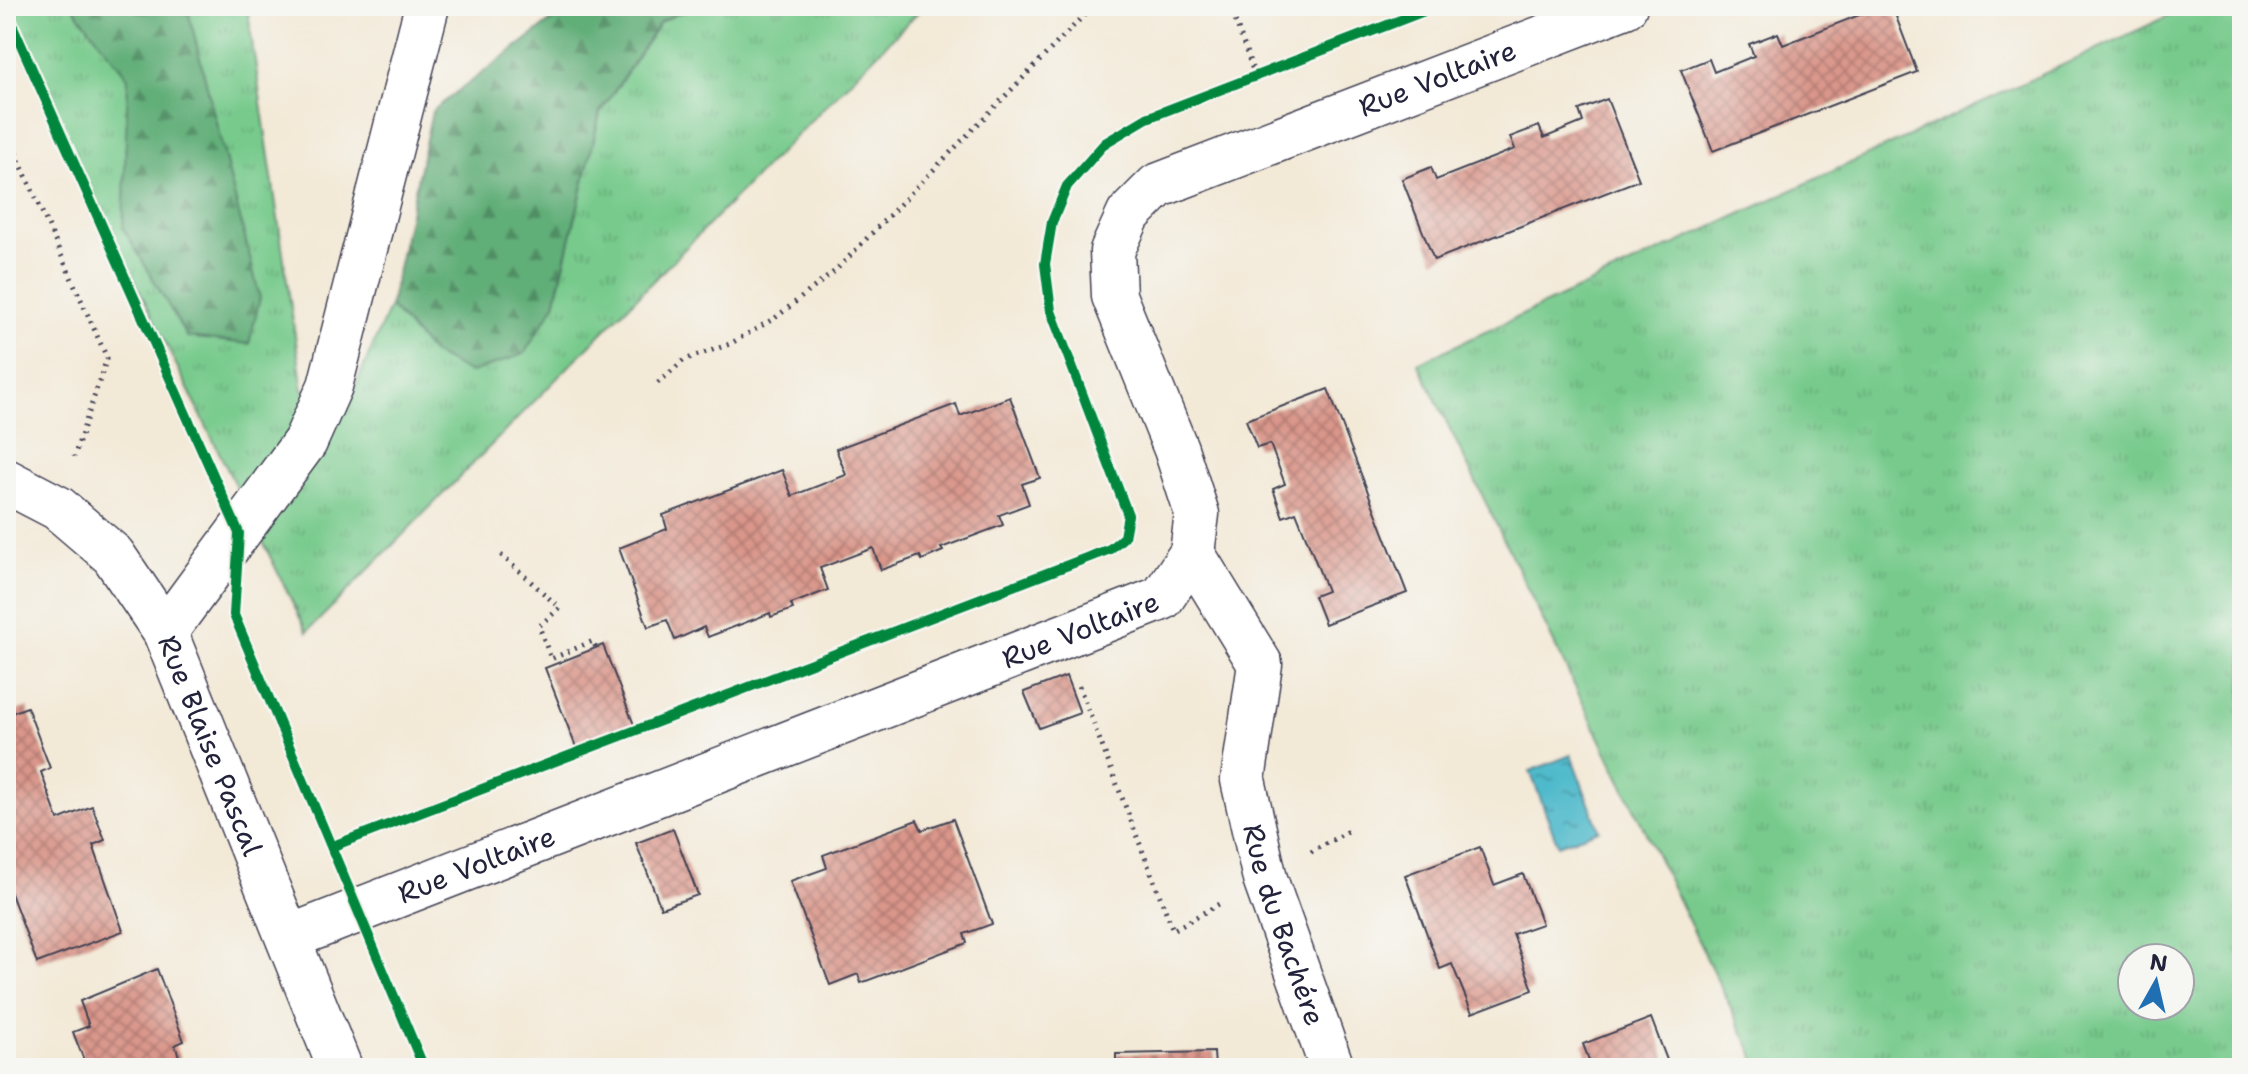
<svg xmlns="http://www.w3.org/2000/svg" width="2248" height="1074" font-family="'Shantell Sans',sans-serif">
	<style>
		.grass { fill: url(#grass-tufts); stroke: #4c7664; stroke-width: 2; fill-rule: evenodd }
		.forest { fill: url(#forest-firs); stroke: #42685a; stroke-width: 2 }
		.water { fill: url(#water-ripples); stroke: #386e83; stroke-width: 2 }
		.building { fill: url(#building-cross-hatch) }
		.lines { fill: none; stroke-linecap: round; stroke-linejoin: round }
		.minor-casing { stroke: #414052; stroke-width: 47 }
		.path { stroke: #414052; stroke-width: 5; stroke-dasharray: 2 6; stroke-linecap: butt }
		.minor { stroke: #fff; stroke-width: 44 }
		.cycleway-casing { stroke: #f6f6f2; stroke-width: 15 }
		.cycleway { stroke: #00873e; stroke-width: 10 }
		.labels { text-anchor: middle; stroke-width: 6; stroke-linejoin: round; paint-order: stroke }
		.street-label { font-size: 28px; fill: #22223b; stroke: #f6f6f2 }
	</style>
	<defs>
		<pattern id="grass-tufts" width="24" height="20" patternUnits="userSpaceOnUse" patternTransform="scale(2)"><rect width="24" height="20" fill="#77ca8c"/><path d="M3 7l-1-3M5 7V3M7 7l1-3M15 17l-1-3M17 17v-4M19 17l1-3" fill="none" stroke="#67ad7a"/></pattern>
		<pattern id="forest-firs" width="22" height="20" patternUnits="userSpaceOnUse" patternTransform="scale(2)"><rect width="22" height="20" fill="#61ae78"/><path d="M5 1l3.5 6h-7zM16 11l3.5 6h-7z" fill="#508d64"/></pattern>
		<pattern id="water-ripples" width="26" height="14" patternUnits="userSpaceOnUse" patternTransform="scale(2)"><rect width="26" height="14" fill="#4fbacb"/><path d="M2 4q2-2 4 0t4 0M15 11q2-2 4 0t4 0" fill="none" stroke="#4197a6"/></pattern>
		<pattern id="building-cross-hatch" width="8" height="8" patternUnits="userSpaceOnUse" patternTransform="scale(2)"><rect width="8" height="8" fill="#da968a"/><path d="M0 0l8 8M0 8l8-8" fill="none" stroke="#b07a72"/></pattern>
	</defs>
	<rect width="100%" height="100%" fill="#f6f6f2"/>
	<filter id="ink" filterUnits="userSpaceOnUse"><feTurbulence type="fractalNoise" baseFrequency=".0125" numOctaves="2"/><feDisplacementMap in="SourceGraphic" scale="16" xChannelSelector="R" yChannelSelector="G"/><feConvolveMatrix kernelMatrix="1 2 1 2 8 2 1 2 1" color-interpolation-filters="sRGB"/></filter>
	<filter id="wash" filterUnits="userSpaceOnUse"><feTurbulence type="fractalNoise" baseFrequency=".006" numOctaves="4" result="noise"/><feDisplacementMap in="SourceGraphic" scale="32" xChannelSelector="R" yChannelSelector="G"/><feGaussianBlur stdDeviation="1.8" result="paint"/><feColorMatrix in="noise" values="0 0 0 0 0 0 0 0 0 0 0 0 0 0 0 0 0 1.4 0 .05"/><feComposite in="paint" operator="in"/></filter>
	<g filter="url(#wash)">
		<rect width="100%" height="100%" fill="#f3e9d7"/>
		<path class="grass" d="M 6,6 L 247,6 L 303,390 L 348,403 L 390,306 L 432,353 L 555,304 L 600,113 L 660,22 L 693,6 L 924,6 L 307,632 L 6,17 Z
			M 2190,6 L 2242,6 L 2242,1068 L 1760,1068 L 1418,363 ZM 2132,958 L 2180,958 L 2180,1006 L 2132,1006 Z"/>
		<path class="forest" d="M 72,6 L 187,6 L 260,298 L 249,344 L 187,337 L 123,228 L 128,78 Z
			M 566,6 L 693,6 L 660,22 L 600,113 L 555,304 L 524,354 L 470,373 L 432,353 L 390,306 L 432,111 L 563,12 Z"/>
		<path class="water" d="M 1571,755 L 1599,830 L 1558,845 L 1530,771 Z"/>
		<g id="blocks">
			<path class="building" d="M 1859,6 L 1892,6 L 1917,72 L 1713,151 L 1681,70 L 1709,59 L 1714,72 L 1754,56 L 1749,44 L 1778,33 L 1783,45 L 1862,14 Z
				M 1607,99 L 1639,180 L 1434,260 L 1402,179 L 1431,167 L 1436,180 L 1515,149 L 1510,137 L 1539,126 L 1544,138 L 1583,122 L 1579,110 Z
				M 1328,389 L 1407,593 L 1325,624 L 1314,596 L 1327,591 L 1312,552 L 1296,512 L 1283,517 L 1273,489 L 1285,484 L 1270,444 L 1257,448 L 1246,420 Z
				M 1010,397 L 1040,478 L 1022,484 L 1029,504 L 999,515 L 1003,525 L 941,548 L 943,551 L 922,560 L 920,556 L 881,570 L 873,548 L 820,568 L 828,590 L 791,604 L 793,609 L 771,617 L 770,613 L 708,637 L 704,627 L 675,640 L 667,620 L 648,627 L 619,548 L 667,529 L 663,515 L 782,470 L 792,496 L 846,475 L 836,449 L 956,404 L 960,416 Z
				M 603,645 L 634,725 L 576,747 L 545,668 Z
				M 1066,676 L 1080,713 L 1039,728 L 1024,692 Z
				M 27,707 L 50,768 L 41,772 L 58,820 L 92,806 L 105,840 L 93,845 L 123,931 L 37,963 L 6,880 L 6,715 Z
				M 953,819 L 992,924 L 964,934 L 967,943 L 861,983 L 858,974 L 830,985 L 790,881 L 827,868 L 823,855 L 917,820 L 922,830 Z
				M 673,829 L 698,895 L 661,908 L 636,843 Z
				M 1480,847 L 1494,885 L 1523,874 L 1542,924 L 1513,934 L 1533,990 L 1472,1013 L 1452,964 L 1440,969 L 1405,875 Z
				M 157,969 L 184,1041 L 175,1045 L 183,1068 L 87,1068 L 73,1032 L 89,1026 L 80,1001 Z
				M 1651,1018 L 1670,1068 L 1592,1068 L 1583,1044 Z
				M 1214,1052 L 1215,1068 L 1116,1068 L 1116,1054 Z"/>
		</g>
	</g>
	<g filter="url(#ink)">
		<use href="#blocks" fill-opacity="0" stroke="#414052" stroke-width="2"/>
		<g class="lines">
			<defs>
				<g id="minor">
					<path id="s1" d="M 6,481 L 58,508 L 113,555 L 165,632 L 340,1068"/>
					<path id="s2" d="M 1192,553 L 1260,664 L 1243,780 L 1265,879 L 1332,1068"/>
					<path d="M 165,632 L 305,442 L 330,386 L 427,6"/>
					<path id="s3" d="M 290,937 L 1162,598 L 1192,553 L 1197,514 L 1176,449 L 1114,296 L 1112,251 L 1129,214 L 1157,186 L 1625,6"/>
				</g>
			</defs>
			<use href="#minor" class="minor-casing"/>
			<path class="path" d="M 1230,6 L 1255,76
				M 6,131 L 107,358 L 74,457
				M 658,383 L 684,360 L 730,344 L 775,318 L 835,271 L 1093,6
				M 501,555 L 560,608 L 539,626 L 551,659 L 593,641 L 596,648
				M 1079,686 L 1173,930 L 1219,904
				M 1311,852 L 1352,829"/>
			<use href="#minor" class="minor"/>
			<defs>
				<path id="cycleway" d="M 6,11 L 239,533 L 234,615 L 424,1068
					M 333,846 L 1110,549 L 1124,537 L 1128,515 L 1051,311 L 1045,264 L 1052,222 L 1067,186 L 1105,143 L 1147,118 L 1437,6"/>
			</defs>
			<use href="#cycleway" class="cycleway-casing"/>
			<use href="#cycleway" class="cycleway"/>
		</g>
	</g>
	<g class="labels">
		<g class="street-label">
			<text dy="10" stroke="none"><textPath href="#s3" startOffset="1688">Rue Voltaire</textPath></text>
			<text dy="10" stroke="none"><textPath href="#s3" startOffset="848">Rue Voltaire</textPath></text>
			<text dy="10" stroke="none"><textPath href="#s1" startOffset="346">Rue Blaise Pascal</textPath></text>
			<text dy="10" stroke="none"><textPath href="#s3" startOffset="200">Rue Voltaire</textPath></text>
			<text dy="10" stroke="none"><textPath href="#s2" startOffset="398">Rue du Bachére</textPath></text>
		</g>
	</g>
	<rect width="2248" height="1074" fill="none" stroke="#f6f6f2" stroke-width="32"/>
	<g transform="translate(2156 982) rotate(8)"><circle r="38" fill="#f6f6f2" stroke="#a1a1a9" stroke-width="2"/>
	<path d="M0-6L14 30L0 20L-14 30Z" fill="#1f6fb2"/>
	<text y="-12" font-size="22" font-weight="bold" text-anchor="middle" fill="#22223b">N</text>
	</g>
</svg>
